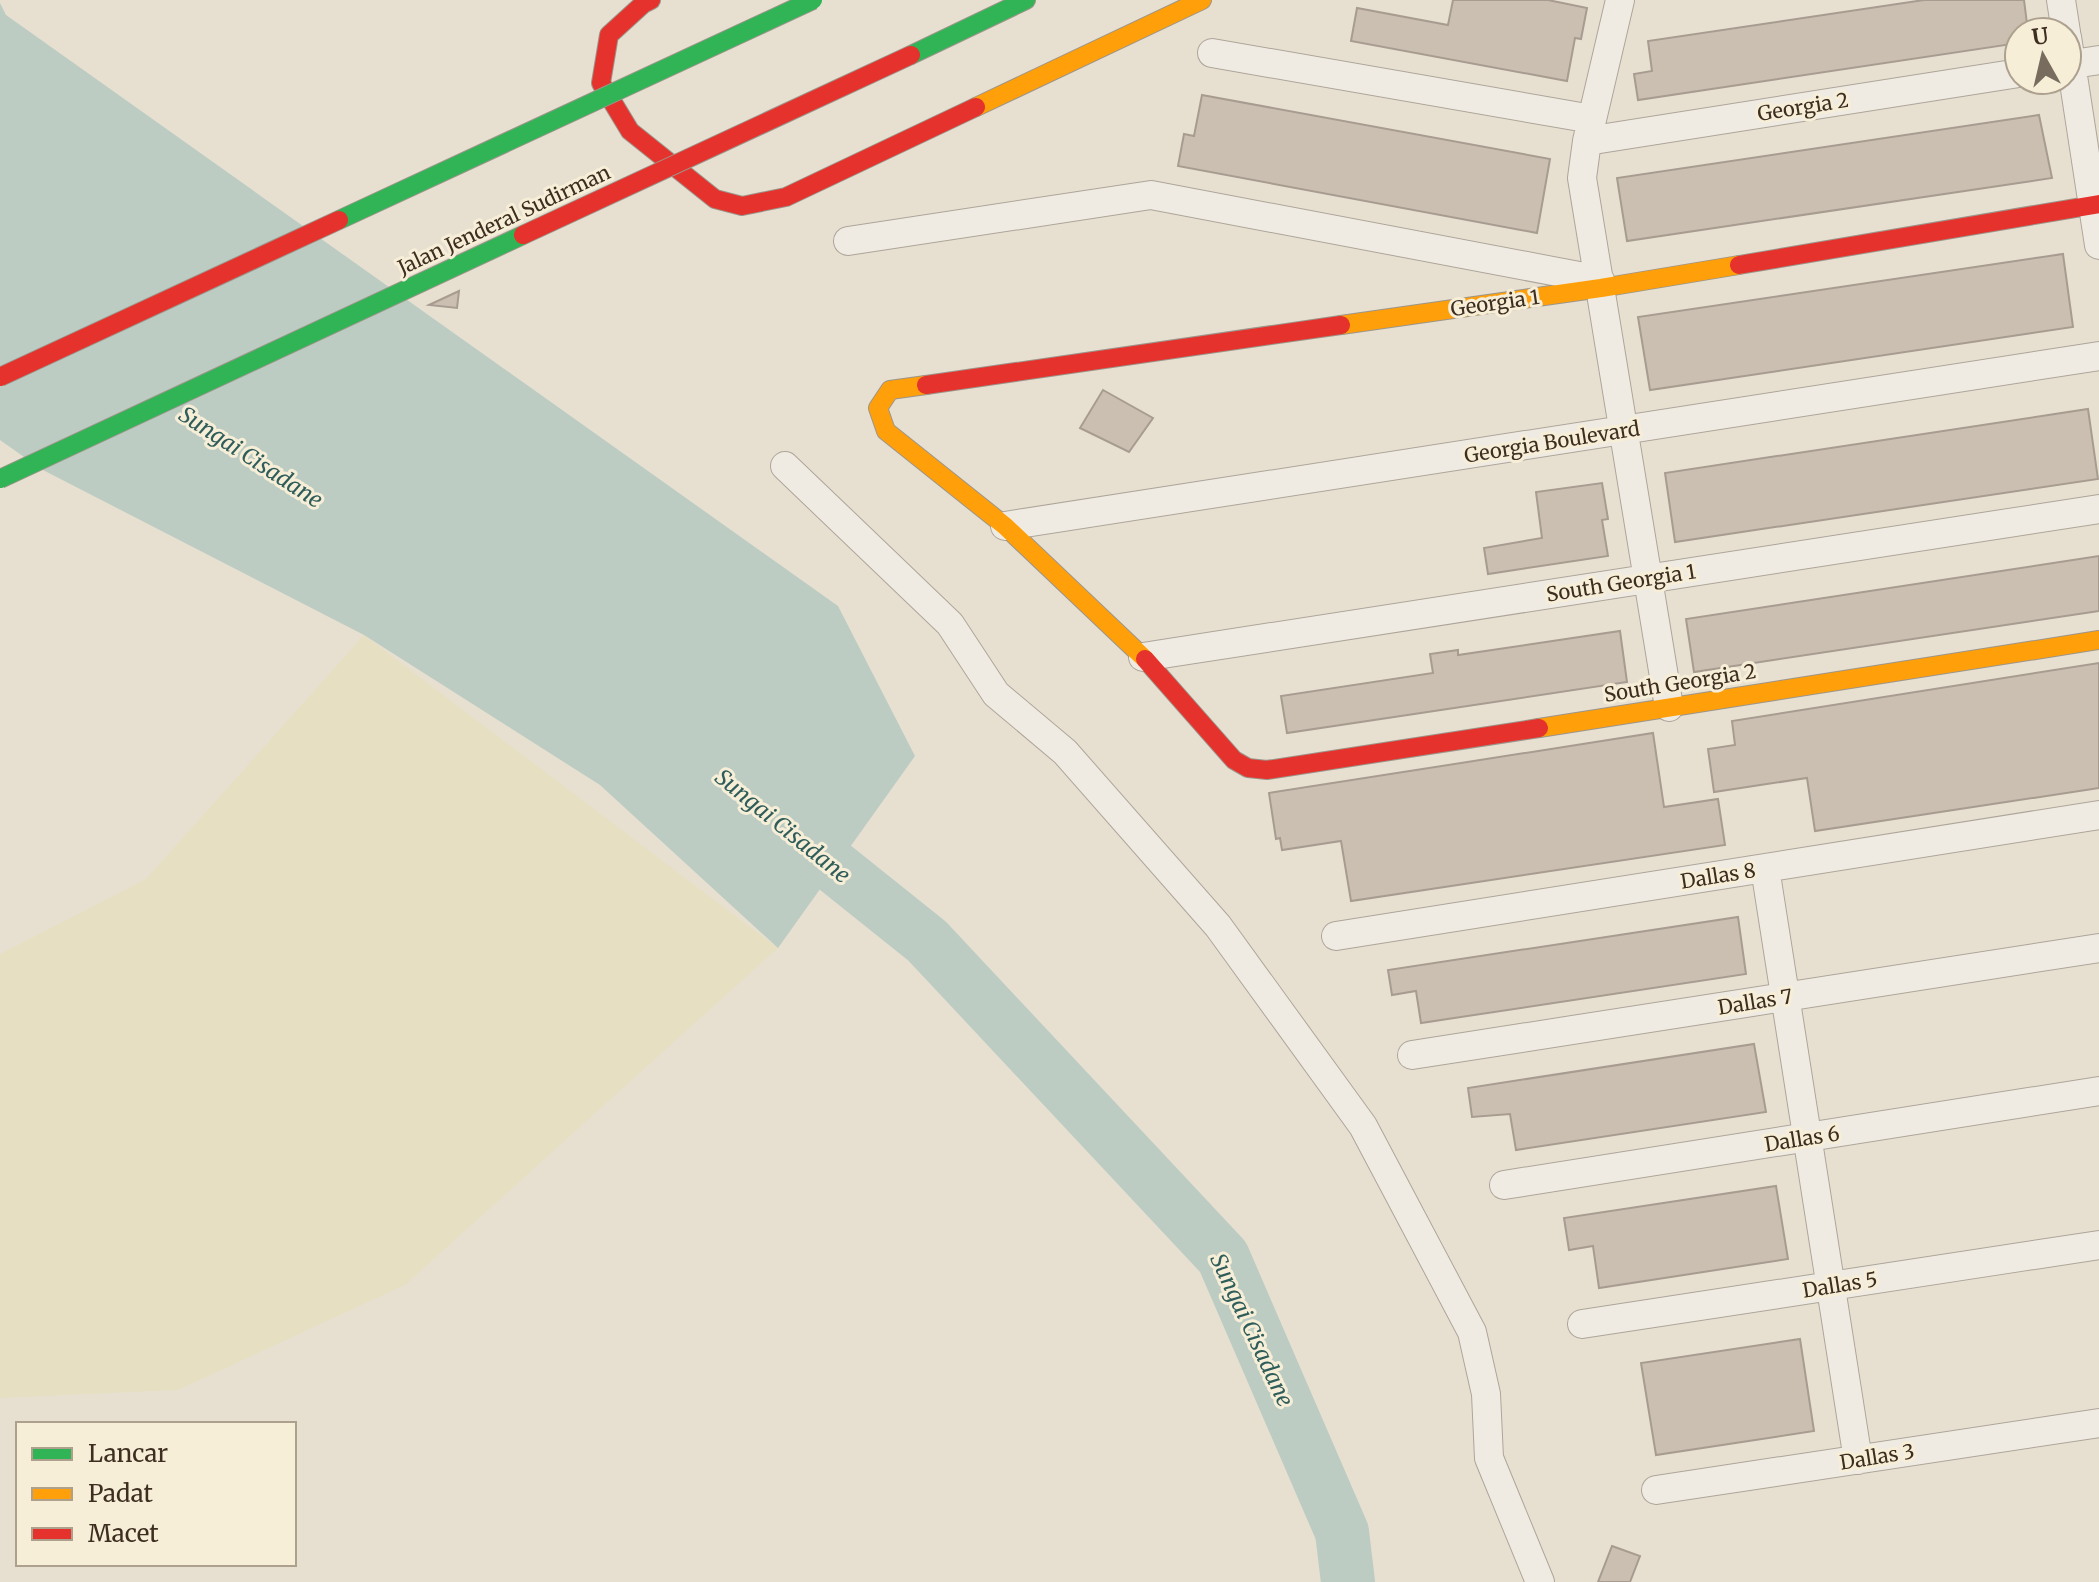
<svg xmlns="http://www.w3.org/2000/svg" width="2099" height="1582" font-family="Merriweather,serif">
	<style>
		.farmland { fill: #e6dfc2 }
		.water { fill: #bcccc2 }
		.lines { fill: none; stroke-linecap: round; stroke-linejoin: round }
		.river { stroke: #bcccc2; stroke-width: 54 }
		.building { fill: #cbbfb2; stroke: #a89c90; stroke-width: 2 }
		.street-casing { stroke: #ada599; stroke-width: 30 }
		.fast-casing { stroke: #9c958a; stroke-width: 20 }
		.slow-casing { stroke: #9c958a; stroke-width: 20 }
		.jam-casing { stroke: #9c958a; stroke-width: 20 }
		.street { stroke: #efebe3; stroke-width: 28 }
		.fast { stroke: #30b455; stroke-width: 18 }
		.slow { stroke: #ff9f0a; stroke-width: 18 }
		.jam { stroke: #e5322d; stroke-width: 18 }
		.fast-bridge-casing { stroke: #9c958a; stroke-width: 20; stroke-linecap: butt }
		.jam-bridge-casing { stroke: #9c958a; stroke-width: 20; stroke-linecap: butt }
		.fast-bridge { stroke: #30b455; stroke-width: 18 }
		.jam-bridge { stroke: #e5322d; stroke-width: 18 }
		.labels { text-anchor: middle; stroke-width: 6; stroke-linejoin: round; paint-order: stroke }
		.street-label { font-size: 20px; fill: #3d2e20; stroke: #f7eed8 }
		.water-label { font-size: 22px; font-style: italic; fill: #2f5d5a; stroke: #f7eed8 }
	</style>
	<rect width="100%" height="100%" fill="#e7e0d1"/>
	<path class="farmland" d="M 364,635 L 778,948 L 405,1285 L 178,1390 L 0,1398 L 0,954 L 146,879 Z"/>
	<path class="water" d="M 0,3 L 6,15 L 838,606 L 915,756 L 778,948 L 600,785 L 364,635 L 41,469 L 0,440 Z"/>
	<g class="lines">
		<path class="river" d="M 777,821 L 927,941 L 1223,1257 L 1342,1532 L 1348,1582"/>
	</g>
	<path class="building" d="M 1453,0 L 1548,0 L 1587,8 L 1581,39 L 1575,38 L 1567,81 L 1351,41 L 1357,8 L 1448,25 Z
		M 1924,0 L 2024,0 L 2028,32 L 2019,32 L 2019,43 L 1638,100 L 1634,74 L 1652,71 L 1648,41 Z
		M 1202,95 L 1550,159 L 1537,233 L 1178,166 L 1184,134 L 1194,136 Z
		M 2039,115 L 2052,178 L 1627,241 L 1617,178 Z
		M 2063,254 L 2073,327 L 1650,390 L 1638,317 Z
		M 459,291 L 457,308 L 429,305 Z
		M 1103,390 L 1153,418 L 1129,452 L 1080,428 Z
		M 2088,409 L 2098,479 L 1675,542 L 1665,473 Z
		M 1602,483 L 1608,519 L 1602,520 L 1608,556 L 1488,574 L 1484,548 L 1542,538 L 1536,492 Z
		M 2099,556 L 2099,611 L 1694,672 L 1686,619 Z
		M 1620,631 L 1627,682 L 1287,733 L 1281,696 L 1433,673 L 1430,654 L 1458,650 L 1458,655 Z
		M 2099,663 L 2099,788 L 1815,831 L 1807,778 L 1714,792 L 1708,749 L 1735,745 L 1732,721 Z
		M 1653,733 L 1664,807 L 1718,799 L 1725,845 L 1351,901 L 1341,841 L 1282,850 L 1280,838 L 1276,839 L 1269,793 Z
		M 1738,917 L 1746,974 L 1421,1023 L 1416,991 L 1392,995 L 1388,970 Z
		M 1754,1044 L 1766,1112 L 1516,1150 L 1510,1114 L 1472,1117 L 1468,1088 Z
		M 1776,1186 L 1788,1259 L 1599,1288 L 1593,1246 L 1569,1250 L 1564,1218 Z
		M 1800,1339 L 1814,1431 L 1656,1455 L 1641,1363 Z
		M 1612,1546 L 1640,1556 L 1630,1582 L 1598,1582 Z"/>
	<g class="lines">
		<defs>
			<path id="street" d="M 1620,0 L 1587,141 L 1582,178 L 1669,707
				M 2061,0 L 2066,32
				M 2067,37 L 2099,245
				M 1212,53 L 1592,119
				M 2067,65 L 2099,60
				M 1587,141 L 2019,73
				M 848,241 L 1151,195 L 1600,280
				M 785,466 L 950,624 L 996,694 L 1065,752 L 1218,926 L 1363,1126 L 1472,1332 L 1486,1394 L 1489,1458 L 1540,1582
				M 1005,526 L 2099,356
				M 1143,657 L 2099,509
				M 1765,868 L 1858,1460
				M 1336,936 L 2099,815
				M 1412,1055 L 2099,948
				M 1504,1185 L 2099,1091
				M 1582,1324 L 2099,1245
				M 1656,1490 L 2099,1423"/>
			<path id="fast" d="M 911,55 L 1026,0"/>
			<path id="slow" d="M 976,107 L 1202,0
				M 1341,325 L 1601,288 L 1739,265
				M 926,385 L 890,390 L 878,408 L 886,431 L 1005,526 L 1145,659
				M 1539,728 L 2099,640"/>
			<path id="jam" d="M 651,0 L 643,4 L 609,35 L 601,83 L 630,131 L 715,199 L 742,206 L 786,197 L 976,107
				M 1739,265 L 2099,204
				M 926,385 L 1341,325
				M 1145,659 L 1234,760 L 1248,768 L 1267,770 L 1539,728"/>
		</defs>
		<use href="#street" class="street-casing"/>
		<use href="#fast" class="fast-casing"/>
		<use href="#slow" class="slow-casing"/>
		<use href="#jam" class="jam-casing"/>
		<use href="#street" class="street"/>
		<use href="#fast" class="fast"/>
		<use href="#slow" class="slow"/>
		<use href="#jam" class="jam"/>
		<defs>
			<path id="fast-bridge" d="M 339,220 L 813,0
				M 0,479 L 523,235"/>
			<path id="jam-bridge" d="M 523,235 L 911,55
				M 0,377 L 339,220"/>
		</defs>
		<use href="#fast-bridge" class="fast-bridge-casing"/>
		<use href="#jam-bridge" class="jam-bridge-casing"/>
		<use href="#fast-bridge" class="fast-bridge"/>
		<use href="#jam-bridge" class="jam-bridge"/>
	</g>
	<g class="labels">
		<g class="street-label">
			<text transform="translate(1803 107) rotate(-9)" y="7">Georgia 2</text>
			<text transform="translate(504 220) rotate(-25)" y="7">Jalan Jenderal Sudirman</text>
			<text transform="translate(1495 303) rotate(-8)" y="7">Georgia 1</text>
			<text transform="translate(1552 442) rotate(-9)" y="7">Georgia Boulevard</text>
			<text transform="translate(1621 583) rotate(-9)" y="7">South Georgia 1</text>
			<text transform="translate(1680 683) rotate(-9)" y="7">South Georgia 2</text>
			<text transform="translate(1718 876) rotate(-9)" y="7">Dallas 8</text>
			<text transform="translate(1755 1002) rotate(-9)" y="7">Dallas 7</text>
			<text transform="translate(1802 1139) rotate(-9)" y="7">Dallas 6</text>
			<text transform="translate(1840 1285) rotate(-9)" y="7">Dallas 5</text>
			<text transform="translate(1877 1457) rotate(-9)" y="7">Dallas 3</text>
		</g>
		<g class="water-label">
			<text transform="translate(251 457) rotate(33)" y="8">Sungai Cisadane</text>
			<text transform="translate(783 826) rotate(39)" y="8">Sungai Cisadane</text>
			<text transform="translate(1252 1330) rotate(65)" y="8">Sungai Cisadane</text>
		</g>
	</g>
	<rect x="16" y="1422" width="280" height="144" fill="#f7eed8" stroke="#ada18e" stroke-width="2"/>
	<rect x="32" y="1448" width="40" height="12" fill="#30b455" stroke="#ada18e" stroke-width="2"/>
	<text x="88" y="1462" font-size="24" fill="#3d2e20">Lancar</text>
	<rect x="32" y="1488" width="40" height="12" fill="#ff9f0a" stroke="#ada18e" stroke-width="2"/>
	<text x="88" y="1502" font-size="24" fill="#3d2e20">Padat</text>
	<rect x="32" y="1528" width="40" height="12" fill="#e5322d" stroke="#ada18e" stroke-width="2"/>
	<text x="88" y="1542" font-size="24" fill="#3d2e20">Macet</text>
	<g transform="translate(2043 56) rotate(352)"><circle r="38" fill="#f7eed8" stroke="#ada18e" stroke-width="2"/>
	<path d="M0-6L14 30L0 20L-14 30Z" fill="#786c5e"/>
	<text y="-12" font-size="22" font-weight="bold" text-anchor="middle" fill="#3d2e20">U</text>
	</g>
</svg>
